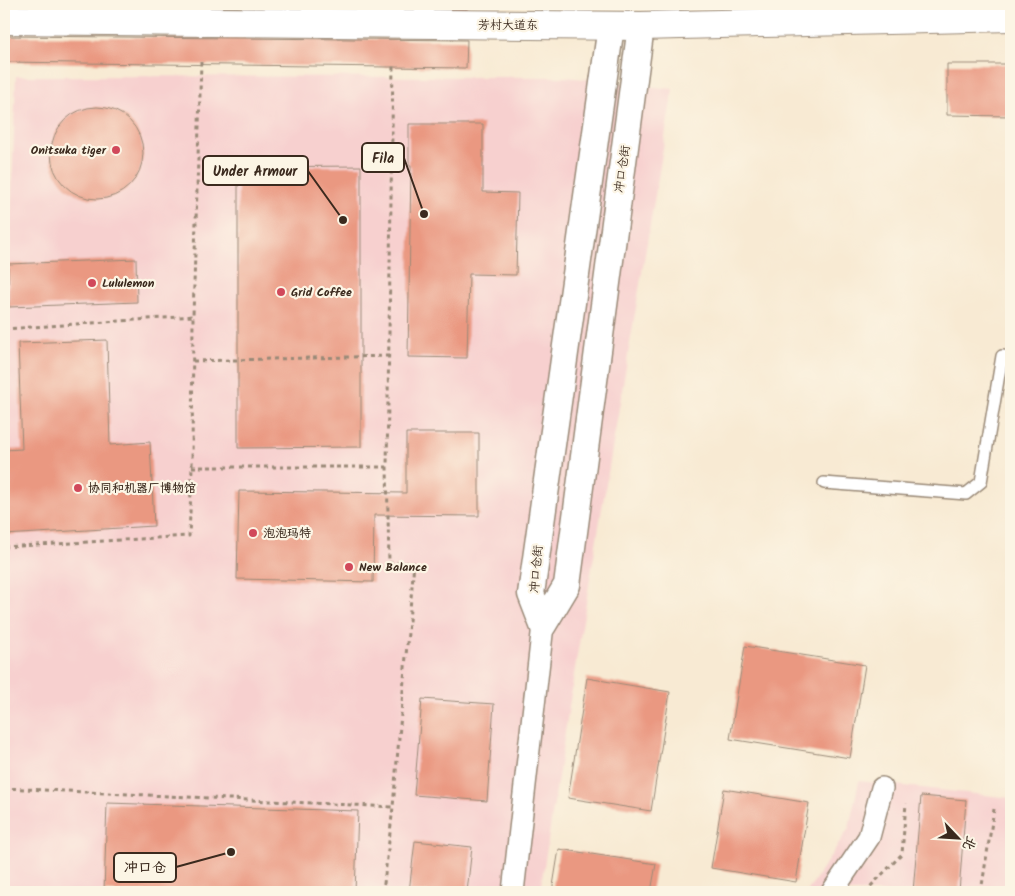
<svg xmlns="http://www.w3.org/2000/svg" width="1015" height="896" font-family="Kalam,'LXGW WenKai TC',sans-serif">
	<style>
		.built { fill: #f7d0cf }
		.building { fill: #ea9881 }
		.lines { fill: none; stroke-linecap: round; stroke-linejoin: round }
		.service-casing { stroke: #9a8a78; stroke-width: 14 }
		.minor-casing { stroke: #9a8a78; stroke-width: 24 }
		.tertiary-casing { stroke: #9a8a78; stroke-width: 29 }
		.trunk-casing { stroke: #9a8a78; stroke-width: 30 }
		.path { stroke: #9a8a78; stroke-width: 3; stroke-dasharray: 4 4; stroke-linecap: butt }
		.service { stroke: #fff; stroke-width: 11 }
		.minor { stroke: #fff; stroke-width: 21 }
		.tertiary { stroke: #fff; stroke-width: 26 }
		.trunk { stroke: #fff; stroke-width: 28 }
		.poi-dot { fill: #d1495b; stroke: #fcf5e5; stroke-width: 2 }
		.labels { text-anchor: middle; stroke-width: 4.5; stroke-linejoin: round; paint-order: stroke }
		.street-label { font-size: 12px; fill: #3b2a1e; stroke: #fcf5e5 }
		.poi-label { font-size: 12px; font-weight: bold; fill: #3b2a1e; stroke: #fcf5e5; text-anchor: start }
		.leader { fill: none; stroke: #3b2a1e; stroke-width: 2 }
		.callout-dot { fill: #3b2a1e; stroke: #fcf5e5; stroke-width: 2 }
		.callout { fill: #fcf5e5; stroke: #3b2a1e; stroke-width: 2 }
		.callout-label { font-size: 14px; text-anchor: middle; font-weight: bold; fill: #3b2a1e }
	</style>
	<rect width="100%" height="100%" fill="#fcf5e5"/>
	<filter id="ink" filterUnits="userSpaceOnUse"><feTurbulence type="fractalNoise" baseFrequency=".02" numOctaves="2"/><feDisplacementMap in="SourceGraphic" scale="10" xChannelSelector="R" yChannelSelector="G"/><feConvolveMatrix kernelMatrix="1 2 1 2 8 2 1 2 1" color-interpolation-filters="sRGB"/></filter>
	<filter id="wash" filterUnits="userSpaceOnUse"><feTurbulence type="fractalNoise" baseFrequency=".0096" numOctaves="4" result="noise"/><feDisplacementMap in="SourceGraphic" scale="20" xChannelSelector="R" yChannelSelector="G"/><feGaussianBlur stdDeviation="1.12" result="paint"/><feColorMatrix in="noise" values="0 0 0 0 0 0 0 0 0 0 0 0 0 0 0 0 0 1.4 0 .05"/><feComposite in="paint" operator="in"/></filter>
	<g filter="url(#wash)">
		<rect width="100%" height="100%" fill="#f8ead3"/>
		<path class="built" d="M 16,76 L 566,77 L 673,89 L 576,662 L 540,892 L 4,892 L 4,252 L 10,251 Z
			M 859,781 L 1011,798 L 1011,892 L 807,892 L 849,828 Z"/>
		<g id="blocks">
			<path class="building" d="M 4,4 L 467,4 L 467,9 Z
				M 4,36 L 467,40 L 466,68 L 4,62 Z
				M 947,64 L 1011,64 L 1011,116 L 947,115 Z
				M51 153a46 46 0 1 1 92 0a46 46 0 1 1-92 0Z
				M 409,124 L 483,124 L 483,192 L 518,193 L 516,275 L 469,274 L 467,358 L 408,357 L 411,166 L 409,166 Z
				M 361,166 L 361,447 L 238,448 L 238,167 Z
				M 136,259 L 137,302 L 9,307 L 8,264 Z
				M 107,340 L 110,445 L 150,442 L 154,526 L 4,535 L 4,450 L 22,449 L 18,343 Z
				M 406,433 L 479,433 L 479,516 L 374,515 L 373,582 L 237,579 L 239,491 L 406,493 Z
				M 745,646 L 865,665 L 850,758 L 730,739 Z
				M 587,678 L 670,692 L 651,811 L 568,798 Z
				M 422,699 L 494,704 L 487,801 L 414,795 Z
				M 724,789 L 809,803 L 796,882 L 711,868 Z
				M 921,796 L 966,800 L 959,892 L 913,892 Z
				M 107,803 L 358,811 L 355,892 L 104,892 Z
				M 415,841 L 472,847 L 467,892 L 409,892 Z
				M 559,849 L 656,864 L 651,892 L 552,892 Z"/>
		</g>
	</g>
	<g filter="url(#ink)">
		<use href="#blocks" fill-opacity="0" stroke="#9a8a78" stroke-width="1"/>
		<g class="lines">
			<defs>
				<path id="service" d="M 824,483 L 966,494 L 981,482 L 1002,356 L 1011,357"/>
				<path id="minor" d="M 513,892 L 543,625
					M 832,892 L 869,837 L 882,788"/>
				<path id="tertiary" d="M 543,625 L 567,585 L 641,26
					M 543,625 L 531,594 L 611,26"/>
				<path id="trunk" d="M 4,20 L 641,26 L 1011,17"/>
			</defs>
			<use href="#service" class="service-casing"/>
			<use href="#minor" class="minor-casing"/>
			<use href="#tertiary" class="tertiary-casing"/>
			<use href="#trunk" class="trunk-casing"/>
			<path class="path" d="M 4,329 L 193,316 L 201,62
				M 193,361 L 389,356
				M 192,467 L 387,467
				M 4,547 L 189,536 L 192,467 L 193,316
				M 4,788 L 393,807
				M 383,892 L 393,807 L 414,563 L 389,563 L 387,467 L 393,64
				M 865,892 L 902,854 L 906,803
				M 981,892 L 994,809"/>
			<use href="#service" class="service"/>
			<use href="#minor" class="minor"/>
			<use href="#tertiary" class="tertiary"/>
			<use href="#trunk" class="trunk"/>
		</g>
	</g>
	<g class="poi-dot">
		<circle cx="116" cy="150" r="5"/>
		<circle cx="92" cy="283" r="5"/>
		<circle cx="281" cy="292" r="5"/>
		<circle cx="78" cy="488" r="5"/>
		<circle cx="253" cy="533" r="5"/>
		<circle cx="349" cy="567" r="5"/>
	</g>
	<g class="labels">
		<g class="street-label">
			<text x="508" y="29">芳村大道东</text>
			<text transform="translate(622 169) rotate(-82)" y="4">冲口仓街</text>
			<text transform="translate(536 569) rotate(-85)" y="4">冲口仓街</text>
		</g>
		<g class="poi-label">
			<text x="106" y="154" text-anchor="end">Onitsuka tiger</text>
			<text x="102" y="287">Lululemon</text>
			<text x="291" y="296">Grid Coffee</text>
			<text x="88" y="492">协同和机器厂博物馆</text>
			<text x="263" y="537">泡泡玛特</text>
			<text x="359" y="571">New Balance</text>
		</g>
	</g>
	<path class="leader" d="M424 214L404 158M343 220L308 171M231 852L176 867"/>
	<g class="callout-dot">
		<circle cx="424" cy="214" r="5"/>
		<circle cx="343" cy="220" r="5"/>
		<circle cx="231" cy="852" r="5"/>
	</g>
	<g class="callout">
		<rect x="362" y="143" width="42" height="29" rx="5"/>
		<rect x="203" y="156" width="105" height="29" rx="5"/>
		<rect x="114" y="853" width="62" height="29" rx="5"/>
	</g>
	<g class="callout-label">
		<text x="383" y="163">Fila</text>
		<text x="255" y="176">Under Armour</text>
		<text x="145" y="872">冲口仓</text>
	</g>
	<rect width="1015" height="896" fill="none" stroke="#fcf5e5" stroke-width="20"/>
	<g transform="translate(958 838) rotate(115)" stroke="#fcf5e5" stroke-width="4" paint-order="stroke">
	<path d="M0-4L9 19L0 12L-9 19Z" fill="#3b2a1e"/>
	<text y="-8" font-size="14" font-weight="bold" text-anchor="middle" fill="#3b2a1e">北</text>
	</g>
</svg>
